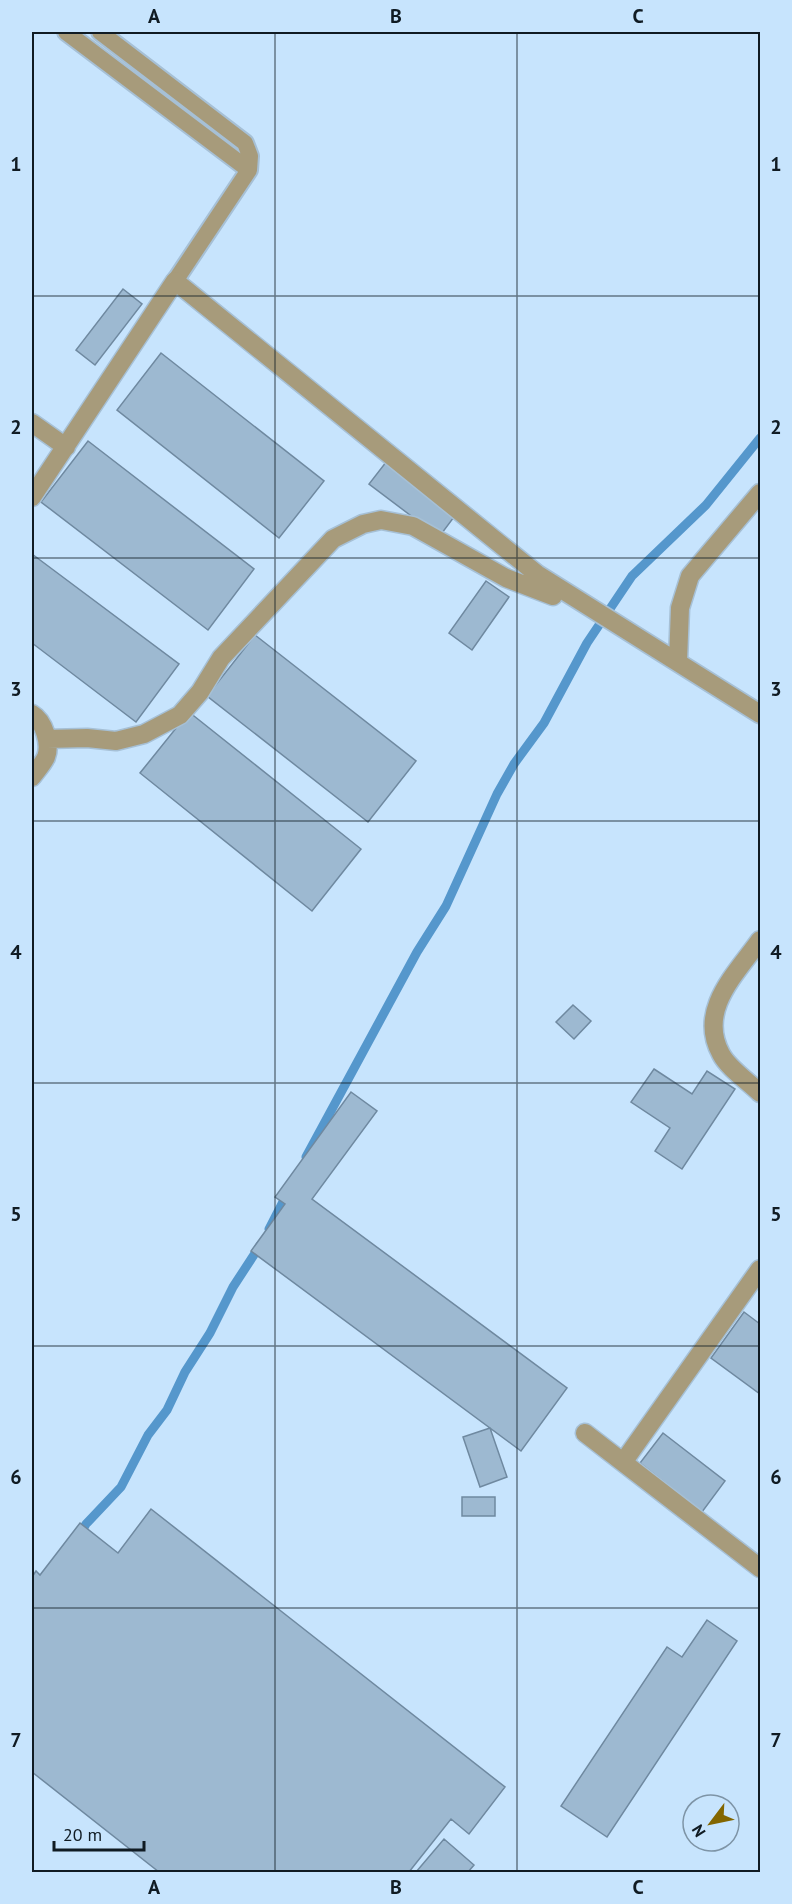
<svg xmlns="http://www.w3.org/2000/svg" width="792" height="1904" font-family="'PT Sans',sans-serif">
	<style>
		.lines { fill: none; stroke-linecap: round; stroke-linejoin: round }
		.stream { stroke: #5597cc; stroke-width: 9 }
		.building { fill: #9db9d1; stroke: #6f89a0; stroke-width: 1.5 }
		.lane-casing { stroke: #a6c0d6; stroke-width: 20 }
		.street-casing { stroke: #a6c0d6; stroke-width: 21 }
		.lane { stroke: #a79b7b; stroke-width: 16 }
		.street { stroke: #a79b7b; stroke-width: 18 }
		.grid { fill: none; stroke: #101b23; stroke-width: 1.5; stroke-opacity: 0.55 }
		.neatline { fill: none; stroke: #101b23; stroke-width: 2 }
		.grid-label { font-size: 20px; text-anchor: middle; font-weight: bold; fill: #101b23 }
	</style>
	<rect width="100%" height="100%" fill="#c7e4fd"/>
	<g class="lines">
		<path class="stream" d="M 306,1157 L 417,952 L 446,906 L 497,794 L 514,764 L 544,723 L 587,643 L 632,576 L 706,505 L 760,438
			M 269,1229 L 287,1194
			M 79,1536 L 86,1524 L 121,1487 L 148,1435 L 167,1410 L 185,1372 L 210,1333 L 233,1287 L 261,1244"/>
	</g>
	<path class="building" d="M 123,289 L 142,304 L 95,365 L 76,350 Z
		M 161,353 L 324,481 L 279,538 L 117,410 Z
		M 88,441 L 254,569 L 208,630 L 41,502 Z
		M 390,457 L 460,509 L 439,537 L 369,484 Z
		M 32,554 L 179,664 L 136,722 L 32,643 Z
		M 486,581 L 509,597 L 472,650 L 449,633 Z
		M 255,635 L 416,761 L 368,822 L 207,696 Z
		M 189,712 L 361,849 L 312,911 L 140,773 Z
		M 573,1005 L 591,1021 L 574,1039 L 556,1022 Z
		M 654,1069 L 692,1094 L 707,1071 L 735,1089 L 682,1169 L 655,1151 L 670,1128 L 631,1102 Z
		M 351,1092 L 377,1111 L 312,1199 L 567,1388 L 521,1451 L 251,1251 L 285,1204 L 275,1197 Z
		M 744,1312 L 760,1324 L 760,1394 L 711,1358 Z
		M 490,1428 L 507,1477 L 480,1487 L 463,1437 Z
		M 663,1433 L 725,1481 L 702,1512 L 640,1463 Z
		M 462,1497 L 495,1497 L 495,1516 L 462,1516 Z
		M 151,1509 L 505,1787 L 469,1834 L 451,1819 L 409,1872 L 159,1872 L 32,1772 L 32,1577 L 36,1571 L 40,1575 L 80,1523 L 118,1553 Z
		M 707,1620 L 737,1641 L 607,1837 L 561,1806 L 667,1647 L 682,1657 Z
		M 444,1839 L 474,1865 L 468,1872 L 416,1872 Z"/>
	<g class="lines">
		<defs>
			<path id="lane" d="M 66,32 L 249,170
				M 100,32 L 245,143 L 250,156 L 249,170 L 175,281"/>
			<path id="street" d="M 32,423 L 66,447
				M 32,497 L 175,281 L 537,574 L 760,714
				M 678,661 L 680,608 L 690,576 L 760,493
				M 32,714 C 44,721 51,744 46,757 C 43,764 36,771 32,777
				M 47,739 L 87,738 L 116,741 L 144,734 L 180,715 L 200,692 L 221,658 L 333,539 L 363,524 L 381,520 L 413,526 L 506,578 L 553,596
				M 760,940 C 736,974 697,1010 721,1054 C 728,1068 749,1082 760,1093
				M 585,1433 L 760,1568
				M 624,1461 L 760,1269"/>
		</defs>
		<use href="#lane" class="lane-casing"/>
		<use href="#street" class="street-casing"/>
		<use href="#lane" class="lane"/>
		<use href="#street" class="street"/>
	</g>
	<path class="grid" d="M 275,32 L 275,1872M 517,32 L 517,1872M 32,296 L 760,296M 32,558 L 760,558M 32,821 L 760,821M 32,1083 L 760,1083M 32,1346 L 760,1346M 32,1608 L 760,1608"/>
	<rect width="792" height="1904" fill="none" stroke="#c7e4fd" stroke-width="66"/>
	<g transform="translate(711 1823) rotate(238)"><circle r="28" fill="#c7e4fd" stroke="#7e94a6" stroke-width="1.5"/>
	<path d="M0-4.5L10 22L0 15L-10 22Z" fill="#836600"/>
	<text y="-9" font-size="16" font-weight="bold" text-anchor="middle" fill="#101b23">N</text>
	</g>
	<path d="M54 1841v9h90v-9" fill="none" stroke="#101b23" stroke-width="3"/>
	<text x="63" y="1841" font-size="18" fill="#101b23" stroke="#c7e4fd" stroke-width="4.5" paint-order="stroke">20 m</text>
	<rect x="33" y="33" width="726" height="1838" class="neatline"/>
	<g class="grid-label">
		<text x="154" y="23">A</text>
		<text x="396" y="23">B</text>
		<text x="638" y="23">C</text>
		<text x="16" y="171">1</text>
		<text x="776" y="171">1</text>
		<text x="16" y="434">2</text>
		<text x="776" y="434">2</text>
		<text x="16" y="696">3</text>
		<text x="776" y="696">3</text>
		<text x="16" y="959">4</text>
		<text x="776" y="959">4</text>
		<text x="16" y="1221">5</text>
		<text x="776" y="1221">5</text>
		<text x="16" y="1484">6</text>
		<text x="776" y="1484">6</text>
		<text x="16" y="1747">7</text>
		<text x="776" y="1747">7</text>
		<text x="154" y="1894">A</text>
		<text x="396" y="1894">B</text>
		<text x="638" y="1894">C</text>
	</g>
</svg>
